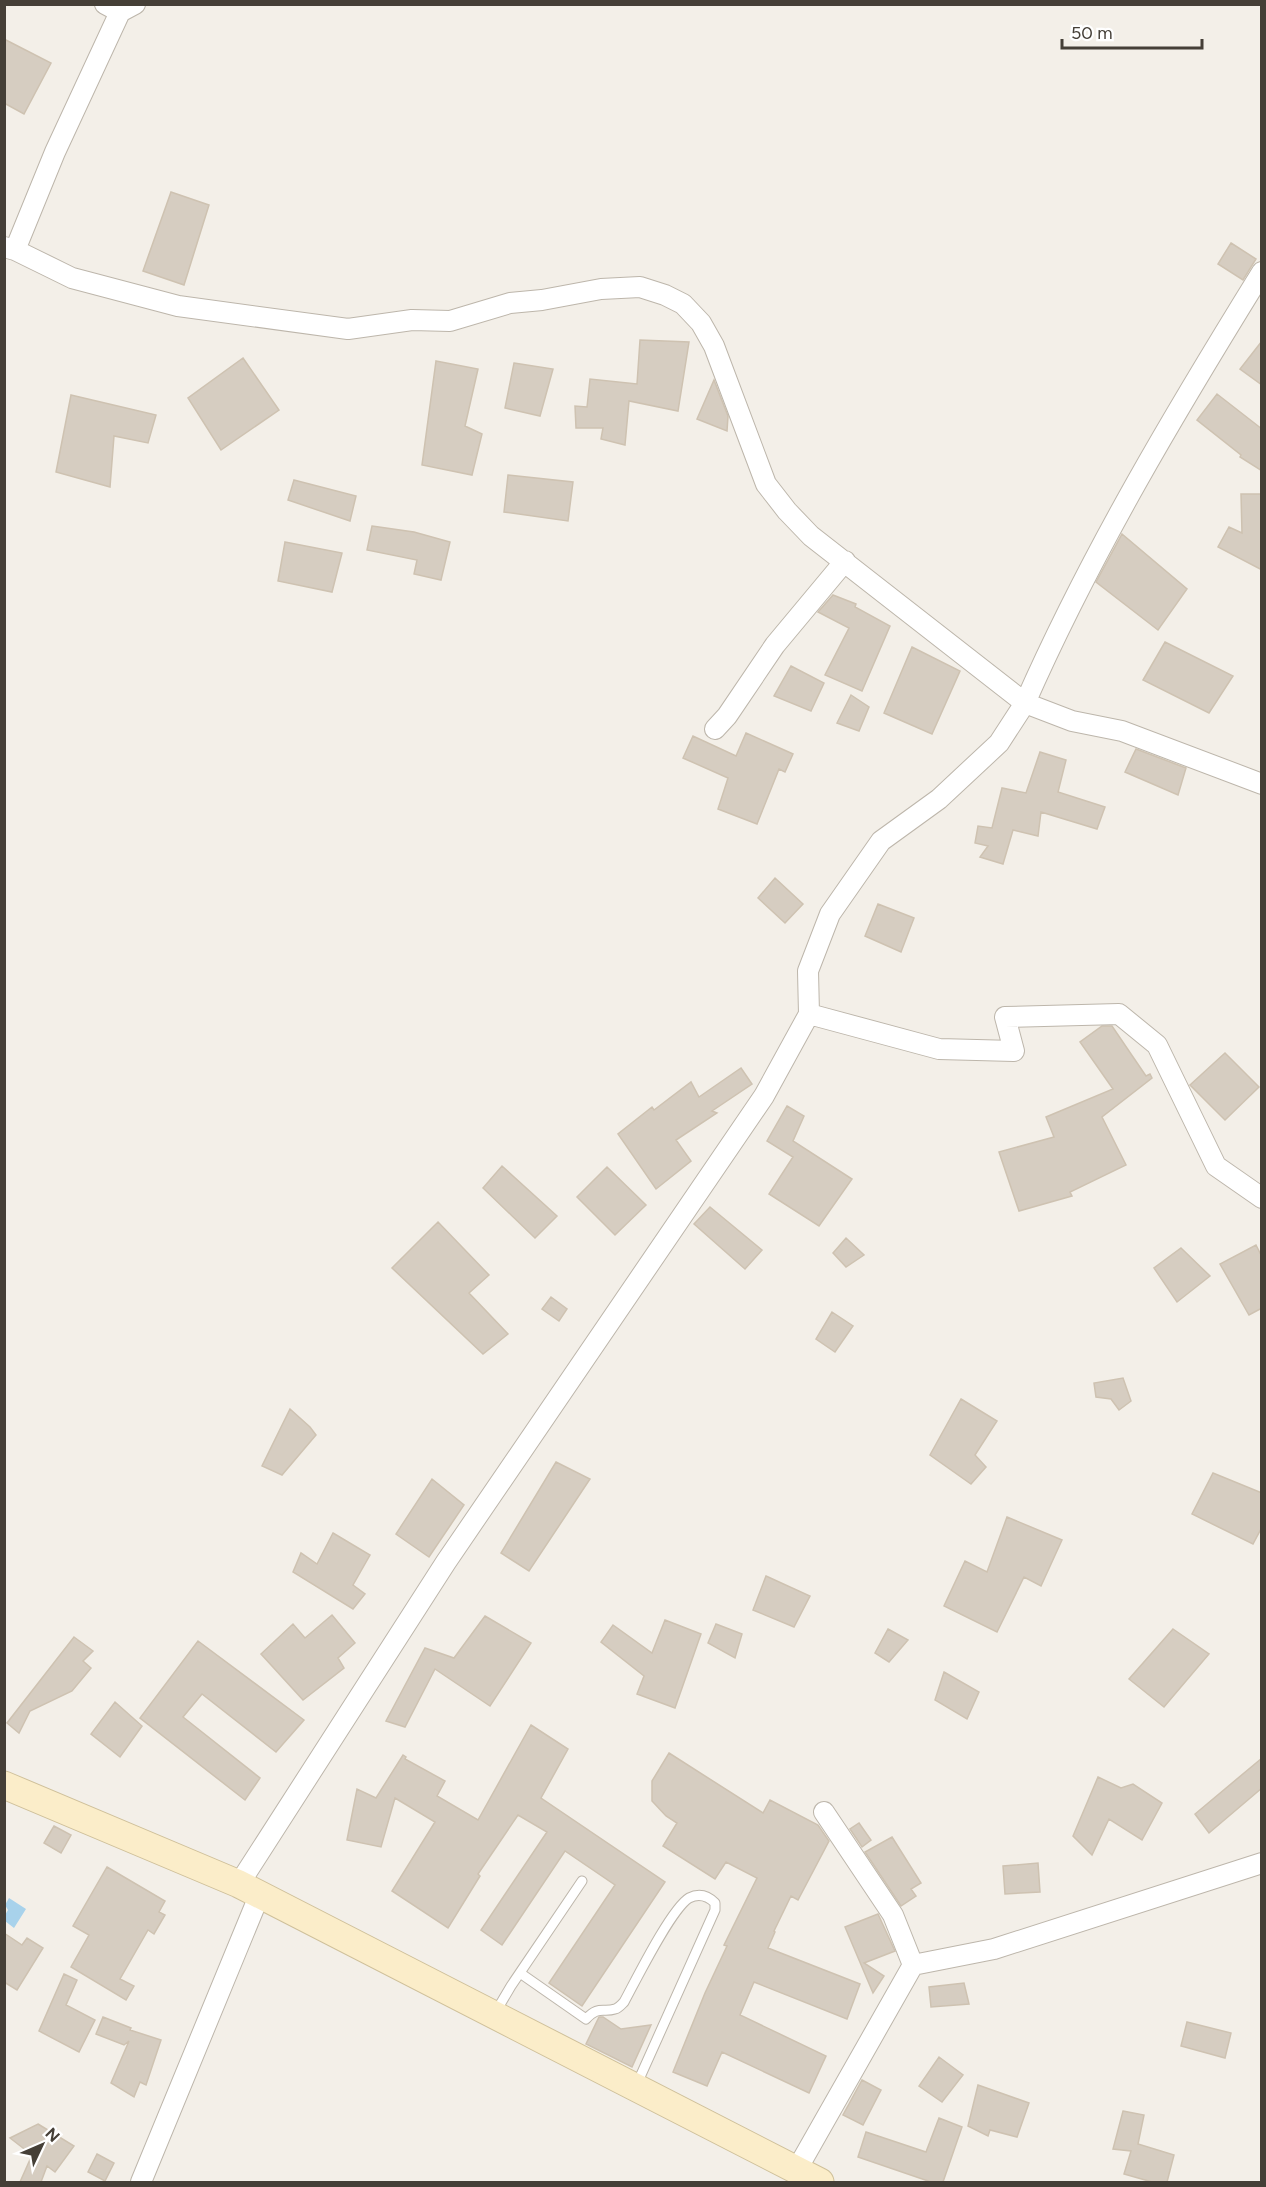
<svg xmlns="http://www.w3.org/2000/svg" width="1266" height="2187" font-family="Figtree,sans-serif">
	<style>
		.water { fill: #a8d2eb }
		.building { fill: #d6cdc1; stroke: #cec2b1; stroke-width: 1.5 }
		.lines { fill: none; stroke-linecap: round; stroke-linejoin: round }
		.service-casing { stroke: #bdb6ab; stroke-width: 11 }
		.minor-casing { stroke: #bdb6ab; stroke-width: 22 }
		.secondary-casing { stroke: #cfc09a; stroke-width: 29 }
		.service { stroke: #fff; stroke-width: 9 }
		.minor { stroke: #fff; stroke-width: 20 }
		.secondary { stroke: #fbedc9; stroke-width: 27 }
	</style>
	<rect width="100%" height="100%" fill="#f3efe8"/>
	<path class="water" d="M 9,1898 L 26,1909 L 14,1928 L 5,1921 L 5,1915 L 8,1910 L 5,1905 Z"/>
	<path class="building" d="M 4,39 L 51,63 L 24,114 L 4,103 Z
		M 171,192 L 209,205 L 184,285 L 143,271 Z
		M 1231,243 L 1256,259 L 1243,280 L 1218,264 Z
		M 640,340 L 689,342 L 678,411 L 629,401 L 625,445 L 601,439 L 603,428 L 576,428 L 575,406 L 587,407 L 590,379 L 637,384 Z
		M 1262,341 L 1262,385 L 1240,369 Z
		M 243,358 L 279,410 L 221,450 L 188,398 Z
		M 436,361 L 478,369 L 465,426 L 482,434 L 472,475 L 422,465 Z
		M 514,363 L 553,369 L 540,416 L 505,408 Z
		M 714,380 L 728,416 L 727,431 L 697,419 Z
		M 1217,394 L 1262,429 L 1262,471 L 1240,457 L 1241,455 L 1197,420 Z
		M 71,395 L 156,415 L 148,443 L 114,436 L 110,487 L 56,472 Z
		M 508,475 L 573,482 L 568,521 L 504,512 Z
		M 294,480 L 356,496 L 350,521 L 288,500 Z
		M 1241,494 L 1262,494 L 1262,570 L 1218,547 L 1229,527 L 1242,533 Z
		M 372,526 L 414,532 L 450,542 L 441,580 L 414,574 L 417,560 L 367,550 Z
		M 1122,534 L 1187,589 L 1158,630 L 1096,582 Z
		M 285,542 L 342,553 L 332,592 L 278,581 Z
		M 833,595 L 856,604 L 855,607 L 890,626 L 862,691 L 825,675 L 849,628 L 818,612 Z
		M 1165,642 L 1233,676 L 1209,713 L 1143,680 Z
		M 912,647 L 960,671 L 932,734 L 884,713 Z
		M 791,666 L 824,683 L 811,711 L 774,696 Z
		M 851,695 L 869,707 L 859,731 L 837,723 Z
		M 746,733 L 793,754 L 785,772 L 779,769 L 757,824 L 718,809 L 728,778 L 683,758 L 693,736 L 736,756 Z
		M 1136,749 L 1186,768 L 1178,795 L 1125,772 Z
		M 1040,752 L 1066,760 L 1058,792 L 1105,807 L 1097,829 L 1041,812 L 1038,836 L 1013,830 L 1003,864 L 980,857 L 988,846 L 975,843 L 978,826 L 992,828 L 1002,788 L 1026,793 Z
		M 775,878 L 803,904 L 785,923 L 758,898 Z
		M 878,904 L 914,918 L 901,952 L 865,936 Z
		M 1102,1026 L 1112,1026 L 1146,1076 L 1150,1074 L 1152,1078 L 1102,1117 L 1126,1165 L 1070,1192 L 1072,1196 L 1019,1211 L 999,1152 L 1054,1137 L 1046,1117 L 1113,1089 L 1080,1042 Z
		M 1225,1053 L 1259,1087 L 1225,1120 L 1190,1085 Z
		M 741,1068 L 752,1084 L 712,1111 L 717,1113 L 676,1140 L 691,1161 L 656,1189 L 618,1134 L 652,1107 L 654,1110 L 691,1082 L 699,1097 Z
		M 787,1106 L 804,1116 L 793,1141 L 852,1179 L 819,1226 L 769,1194 L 793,1157 L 767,1141 Z
		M 502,1166 L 557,1216 L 535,1238 L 483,1188 Z
		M 607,1167 L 646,1205 L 615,1235 L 577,1197 Z
		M 710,1207 L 762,1250 L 745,1269 L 694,1224 Z
		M 438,1222 L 489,1275 L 469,1293 L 508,1334 L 483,1354 L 392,1268 Z
		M 846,1238 L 864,1255 L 846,1267 L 833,1253 Z
		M 1256,1245 L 1262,1257 L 1262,1308 L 1249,1315 L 1220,1264 Z
		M 1181,1248 L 1210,1276 L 1177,1302 L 1154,1268 Z
		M 551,1297 L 567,1309 L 559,1321 L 542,1309 Z
		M 832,1312 L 853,1326 L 835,1352 L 816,1339 Z
		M 1123,1378 L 1131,1401 L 1119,1410 L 1111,1399 L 1096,1397 L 1094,1383 Z
		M 961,1399 L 997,1421 L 975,1455 L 986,1467 L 971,1484 L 930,1455 Z
		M 290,1409 L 310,1427 L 316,1435 L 282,1475 L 262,1466 Z
		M 556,1462 L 590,1479 L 529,1571 L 501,1553 Z
		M 1213,1473 L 1262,1493 L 1262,1527 L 1253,1544 L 1192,1514 Z
		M 432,1479 L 464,1505 L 429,1557 L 396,1534 Z
		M 1007,1517 L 1062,1540 L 1041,1586 L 1024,1577 L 997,1632 L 944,1606 L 965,1561 L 987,1572 Z
		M 333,1533 L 370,1555 L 353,1585 L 365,1594 L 353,1609 L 293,1572 L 301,1553 L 317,1564 Z
		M 766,1576 L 810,1596 L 794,1627 L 753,1610 Z
		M 332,1615 L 355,1643 L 338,1658 L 344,1668 L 303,1700 L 261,1654 L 293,1624 L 305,1638 Z
		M 485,1616 L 531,1643 L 490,1706 L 435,1669 L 405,1727 L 386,1721 L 425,1648 L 454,1658 Z
		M 665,1620 L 701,1634 L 675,1708 L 637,1694 L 644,1676 L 601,1642 L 613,1625 L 652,1653 Z
		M 716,1624 L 742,1634 L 735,1658 L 708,1643 Z
		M 888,1629 L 908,1640 L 889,1662 L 875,1653 Z
		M 1173,1629 L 1209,1654 L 1164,1707 L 1129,1679 Z
		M 74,1637 L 93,1651 L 83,1661 L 91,1668 L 72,1691 L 30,1711 L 19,1733 L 7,1723 Z
		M 198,1641 L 304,1720 L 276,1752 L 202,1694 L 183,1717 L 260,1778 L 245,1800 L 140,1718 Z
		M 944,1672 L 979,1692 L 967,1719 L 935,1700 Z
		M 115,1702 L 142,1726 L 120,1757 L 91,1734 Z
		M 531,1725 L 568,1749 L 541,1798 L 665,1882 L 582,2006 L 549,1983 L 615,1885 L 565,1851 L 502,1945 L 481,1930 L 547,1832 L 518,1815 L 478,1874 L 480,1876 L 448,1928 L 392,1891 L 435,1822 L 395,1798 L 381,1847 L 347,1840 L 357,1789 L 376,1798 L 403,1755 L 406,1757 L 405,1759 L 445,1781 L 437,1796 L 478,1820 Z
		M 669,1753 L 763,1813 L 770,1800 L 818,1825 L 829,1841 L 798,1900 L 791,1896 L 774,1931 L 775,1932 L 768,1948 L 860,1984 L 847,2019 L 754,1982 L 740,2015 L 826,2056 L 809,2093 L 722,2052 L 707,2086 L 673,2072 L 705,1993 L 727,1946 L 724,1945 L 757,1878 L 726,1862 L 715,1879 L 663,1846 L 677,1823 L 666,1816 L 652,1801 L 652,1781 Z
		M 1262,1758 L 1262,1788 L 1209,1833 L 1195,1814 Z
		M 1098,1777 L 1121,1788 L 1133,1784 L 1162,1803 L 1142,1840 L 1109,1819 L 1092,1855 L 1073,1836 Z
		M 859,1823 L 871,1840 L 862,1847 L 850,1829 Z
		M 54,1826 L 71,1835 L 61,1853 L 44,1843 Z
		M 892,1837 L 921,1883 L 911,1889 L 916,1896 L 901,1906 L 865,1852 Z
		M 1038,1863 L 1040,1892 L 1005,1894 L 1003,1866 Z
		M 107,1867 L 165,1901 L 159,1912 L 165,1915 L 154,1934 L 148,1930 L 120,1979 L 134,1986 L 126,2000 L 71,1967 L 89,1935 L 73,1926 Z
		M 878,1914 L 895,1951 L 864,1963 L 884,1976 L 873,1993 L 845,1927 Z
		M 4,1933 L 22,1945 L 27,1938 L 43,1948 L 17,1990 L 4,1982 Z
		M 64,1974 L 77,1980 L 66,2005 L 95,2020 L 79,2052 L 39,2031 Z
		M 964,1983 L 969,2004 L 931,2007 L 929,1987 Z
		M 103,2017 L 131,2028 L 130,2030 L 161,2040 L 146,2085 L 140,2082 L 134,2097 L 111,2083 L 129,2041 L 124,2045 L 96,2034 Z
		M 599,2017 L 603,2017 L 621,2029 L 651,2025 L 632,2067 L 586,2044 Z
		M 1187,2022 L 1231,2033 L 1225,2058 L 1181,2046 Z
		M 939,2057 L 963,2075 L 942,2102 L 919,2086 Z
		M 862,2080 L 881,2090 L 863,2125 L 843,2115 Z
		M 978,2085 L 1029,2103 L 1017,2137 L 990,2130 L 988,2136 L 968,2126 Z
		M 1123,2111 L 1144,2115 L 1138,2144 L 1174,2155 L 1167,2182 L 1152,2182 L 1124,2174 L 1131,2151 L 1113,2149 Z
		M 939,2118 L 962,2127 L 943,2182 L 931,2182 L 858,2157 L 866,2132 L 926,2152 Z
		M 38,2124 L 74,2146 L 55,2172 L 47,2166 L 41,2182 L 20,2182 L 32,2155 L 10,2138 Z
		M 97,2154 L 114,2163 L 105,2181 L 88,2172 Z"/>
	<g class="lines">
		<defs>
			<path id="service" d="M 520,1973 L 586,2019 C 599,2005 603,2013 615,2009 C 619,2008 621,2005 624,2002 C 636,1980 671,1909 689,1898 C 699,1893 708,1896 715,1903 L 715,1910 L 636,2086
				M 495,2013 L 511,1986 L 582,1881"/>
			<path id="minor" d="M 105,4 L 120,12 L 135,4
				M 4,247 L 15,250 L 72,278 L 178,306 L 348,329 L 412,320 L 450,321 L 510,303 L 542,300 L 601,289 L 640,287 L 665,295 L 683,304 L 701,323 L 714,346 L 766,484 L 787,511 L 811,536 L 1025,703 C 1091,553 1176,411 1262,272
				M 15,250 L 55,152 L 120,12
				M 715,729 L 727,716 L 775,645 L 845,561
				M 809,1014 L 939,1049 L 1014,1051 L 1005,1017 L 1119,1014 L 1157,1045 L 1216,1166 L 1262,1198
				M 824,1812 L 893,1915 L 913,1965
				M 239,1884 L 446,1562 L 764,1096 L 809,1014 L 808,971 L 830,914 L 881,841 L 939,799 L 999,743 L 1025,703 L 1072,721 L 1122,731 L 1262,784
				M 796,2171 L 913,1965 L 994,1949 L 1262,1863
				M 141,2182 L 259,1896"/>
			<path id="secondary" d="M 4,1785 L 239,1884 L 820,2182"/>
		</defs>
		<use href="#service" class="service-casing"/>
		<use href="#minor" class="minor-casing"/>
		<use href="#secondary" class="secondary-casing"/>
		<use href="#service" class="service"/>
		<use href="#minor" class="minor"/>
		<use href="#secondary" class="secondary"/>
	</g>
	<rect width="1266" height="2187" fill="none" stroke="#453f37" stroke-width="12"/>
	<g transform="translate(42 2145) rotate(46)" stroke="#ffffff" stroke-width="4.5" paint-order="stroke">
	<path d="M0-4.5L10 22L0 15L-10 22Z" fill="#453f37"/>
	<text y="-9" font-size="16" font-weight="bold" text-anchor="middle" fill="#453f37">N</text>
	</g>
	<path d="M1062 39v9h140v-9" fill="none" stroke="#453f37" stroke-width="3"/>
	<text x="1071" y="39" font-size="18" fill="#453f37" stroke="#ffffff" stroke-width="4.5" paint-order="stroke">50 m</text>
</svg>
